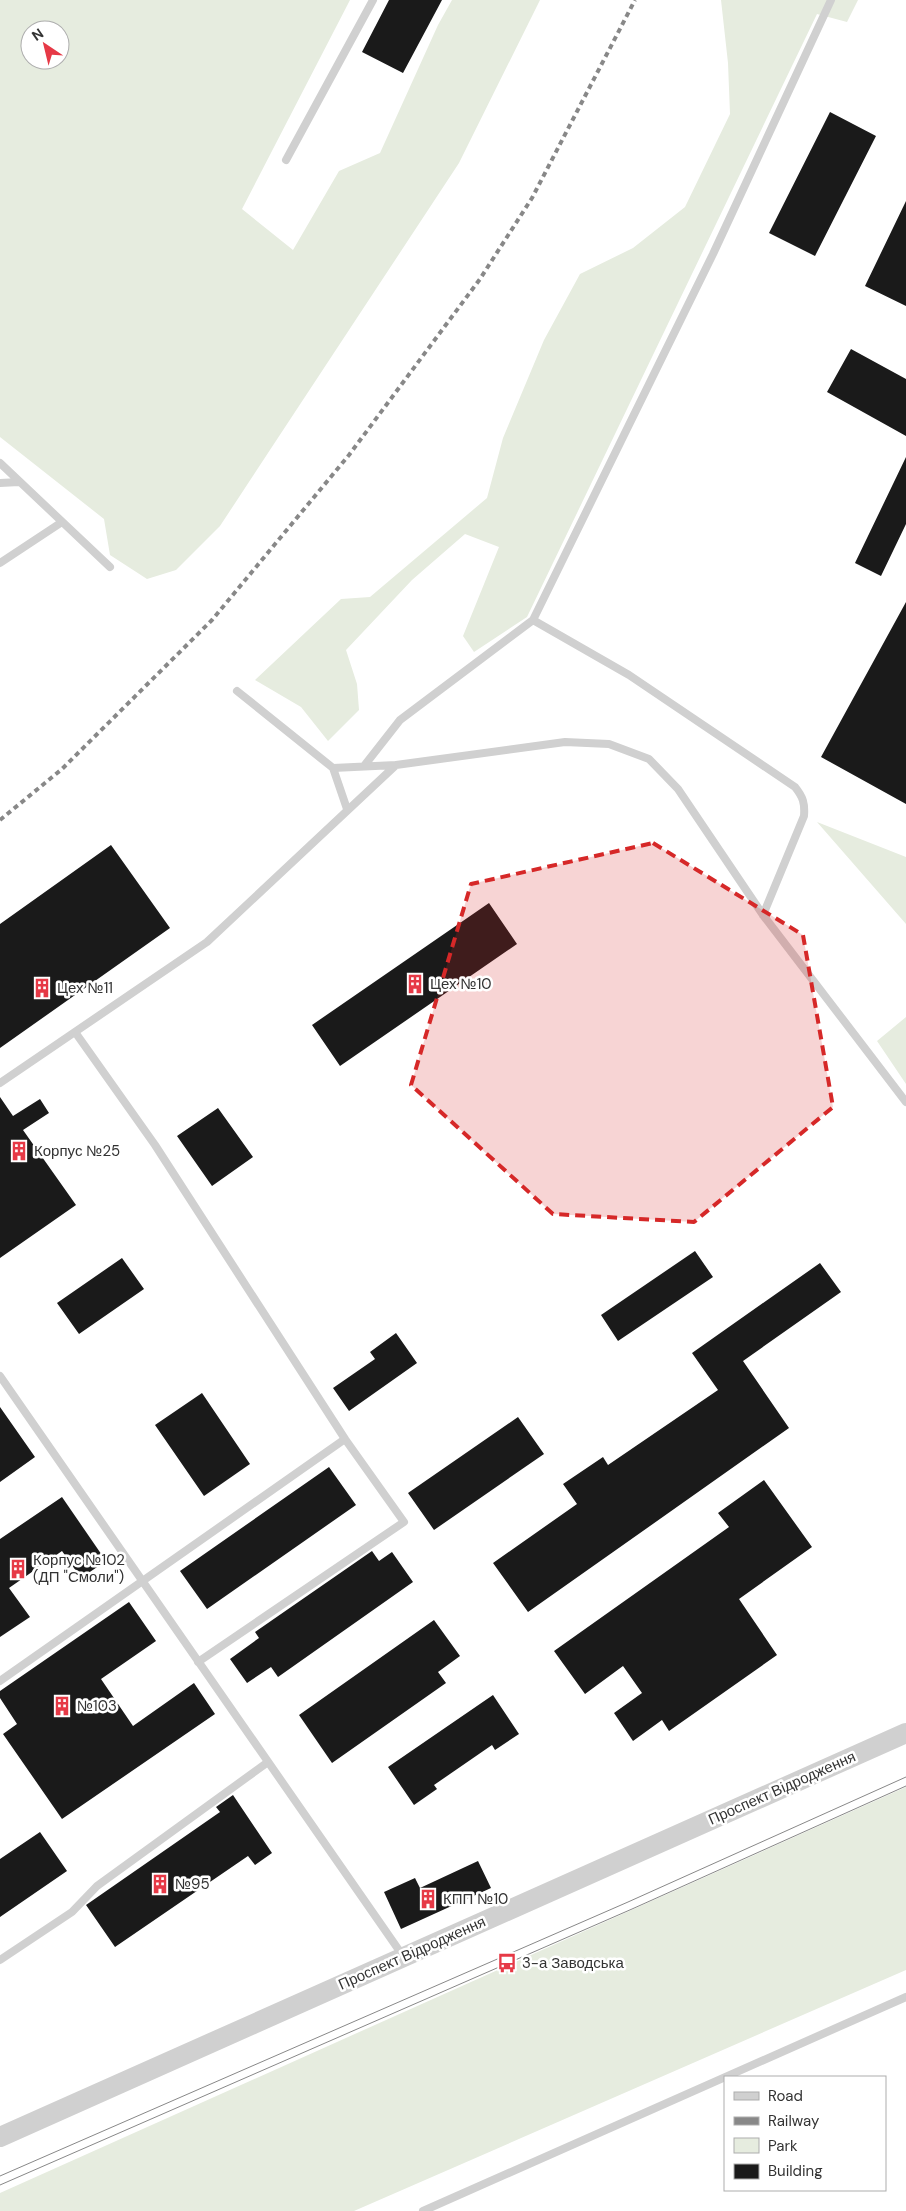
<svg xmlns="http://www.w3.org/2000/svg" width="906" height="2211" font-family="'DM Sans',sans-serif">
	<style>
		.green { fill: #e6ecdf; fill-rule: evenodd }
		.building { fill: #1a1a1a }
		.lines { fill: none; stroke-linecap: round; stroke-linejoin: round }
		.service { stroke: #d0d0d0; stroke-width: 8 }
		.tertiary { stroke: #d0d0d0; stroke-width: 20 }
		.tram { stroke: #888; stroke-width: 1 }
		.rail { stroke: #888; stroke-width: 4; stroke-dasharray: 5 4; stroke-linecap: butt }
		.marked { fill: #d62828; fill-opacity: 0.2; stroke: #d62828; stroke-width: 4; stroke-dasharray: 10 6; stroke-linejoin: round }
		.labels { text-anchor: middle; stroke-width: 5; stroke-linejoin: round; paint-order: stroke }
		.poi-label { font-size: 15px; fill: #333; stroke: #fff; text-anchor: start }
		.street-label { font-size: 15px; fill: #333; stroke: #fff }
	</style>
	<rect width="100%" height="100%" fill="#fff"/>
	<path class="green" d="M 0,0 L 350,0 L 242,209 L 293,250 L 339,171 L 380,153 L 438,25 L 452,0 L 540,0 L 459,163 L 220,526 L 176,570 L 147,579 L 110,555 L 104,519 L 0,437 ZM 30,30 L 60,30 L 60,60 L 30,60 Z
		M 721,0 L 858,0 L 847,22 L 817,14 L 527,617 L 474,652 L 463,636 L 499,547 L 465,534 L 412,580 L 346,650 L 357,684 L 359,710 L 328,741 L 301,707 L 255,680 L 341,599 L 370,597 L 487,498 L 503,438 L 544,340 L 580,274 L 633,248 L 685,207 L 730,114 L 728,63 Z
		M 817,822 L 906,857 L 906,924 Z
		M 906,1017 L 906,1084 L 877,1041 Z
		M 906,1787 L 906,1970 L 354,2211 L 0,2211 L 0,2193 Z"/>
	<path class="building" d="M 389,0 L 442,0 L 403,73 L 362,52 Z
		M 830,112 L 876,136 L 815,256 L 769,233 Z
		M 906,201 L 906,306 L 865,286 Z
		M 851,349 L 906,379 L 906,436 L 827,392 Z
		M 906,457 L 906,524 L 881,576 L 855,563 Z
		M 906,602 L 906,804 L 821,757 Z
		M 111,845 L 170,928 L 0,1048 L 0,924 Z
		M 489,903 L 517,944 L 340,1066 L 312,1025 Z
		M 0,1097 L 13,1116 L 40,1099 L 49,1113 L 23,1130 L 76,1205 L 0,1258 Z
		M 218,1108 L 253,1157 L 212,1186 L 177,1136 Z
		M 695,1251 L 713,1277 L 618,1341 L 601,1315 Z
		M 122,1258 L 144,1289 L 79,1334 L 57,1303 Z
		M 820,1263 L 841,1292 L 743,1361 L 789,1428 L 528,1612 L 493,1563 L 577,1504 L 563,1484 L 603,1457 L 608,1465 L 718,1390 L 692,1353 Z
		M 396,1333 L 417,1363 L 349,1411 L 333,1388 L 375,1359 L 370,1352 Z
		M 202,1393 L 250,1464 L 204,1496 L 155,1425 Z
		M 0,1407 L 35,1457 L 0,1482 Z
		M 518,1417 L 544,1454 L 434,1530 L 408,1493 Z
		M 329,1467 L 356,1505 L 207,1609 L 180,1571 Z
		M 764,1480 L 812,1547 L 739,1599 L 777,1655 L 669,1731 L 662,1720 L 633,1741 L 614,1713 L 642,1693 L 623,1666 L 585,1694 L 554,1651 L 729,1527 L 718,1513 Z
		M 62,1497 L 106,1561 L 81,1578 L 62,1551 L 9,1588 L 30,1617 L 0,1637 L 0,1539 Z
		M 372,1551 L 379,1561 L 392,1552 L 413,1582 L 278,1677 L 271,1667 L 247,1683 L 230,1659 L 259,1638 L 255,1632 Z
		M 129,1602 L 156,1641 L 101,1679 L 133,1726 L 194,1683 L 215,1714 L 62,1819 L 3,1734 L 17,1724 L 0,1698 L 0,1691 Z
		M 434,1620 L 460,1656 L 438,1672 L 446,1683 L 332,1763 L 299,1715 Z
		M 493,1695 L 519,1734 L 495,1750 L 492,1745 L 434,1785 L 437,1789 L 414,1805 L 388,1767 Z
		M 233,1795 L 272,1853 L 255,1865 L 248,1856 L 115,1947 L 86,1905 L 220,1812 L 216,1807 Z
		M 40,1832 L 67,1871 L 0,1917 L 0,1859 Z
		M 478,1861 L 491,1888 L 401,1929 L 384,1892 L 415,1878 L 420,1888 Z"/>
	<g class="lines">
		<path class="service" d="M 286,160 L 373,0
			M 0,463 L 110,567
			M 0,483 L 19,482
			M 0,563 L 62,522
			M 533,620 L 629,675 L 795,787 C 803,797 805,803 804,816 L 763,915
			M 237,691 L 333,768 L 396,765
			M 364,766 L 400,720 L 533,620 L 713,254 L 831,0
			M 333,768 L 347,809
			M 0,1083 L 207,942 L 396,765 L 565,742 L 609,744 L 649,759 L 678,789 L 763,915 L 906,1102
			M 0,1376 L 403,1956
			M 198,1662 L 404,1522 L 345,1439
			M 0,1681 L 345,1439 L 155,1145 L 75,1032
			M 0,1960 L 72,1912 L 97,1886 L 268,1762
			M 423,2211 L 906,1997"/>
		<path class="tertiary" d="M 0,2137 L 906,1733"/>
		<path class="tram" d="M 0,2176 L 628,1902 L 906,1777
			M 0,2185 L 632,1909 L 906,1786"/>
		<path class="rail" d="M 0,820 L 62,769 L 212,620 L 349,455 L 480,279 L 532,198 L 635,0"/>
	</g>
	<path class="marked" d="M 653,843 L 803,935 L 833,1107 L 694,1222 L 553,1214 L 411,1085 L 471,884 Z"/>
	<defs>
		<symbol id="building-bare" viewBox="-9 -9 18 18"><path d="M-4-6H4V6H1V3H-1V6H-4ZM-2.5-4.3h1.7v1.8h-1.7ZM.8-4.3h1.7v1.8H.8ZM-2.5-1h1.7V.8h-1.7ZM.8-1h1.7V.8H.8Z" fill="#e63946" stroke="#fff" stroke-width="2.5" paint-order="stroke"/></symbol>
		<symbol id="bus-bare" viewBox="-9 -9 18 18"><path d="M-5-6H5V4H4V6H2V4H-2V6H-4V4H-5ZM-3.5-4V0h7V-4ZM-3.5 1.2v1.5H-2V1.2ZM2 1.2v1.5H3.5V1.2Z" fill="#e63946" stroke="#fff" stroke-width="2.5" paint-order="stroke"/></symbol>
	</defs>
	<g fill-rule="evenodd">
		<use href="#building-bare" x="401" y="970" width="28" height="28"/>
		<use href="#building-bare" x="28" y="974" width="28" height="28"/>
		<use href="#building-bare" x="5" y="1137" width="28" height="28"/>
		<use href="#building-bare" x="4" y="1555" width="28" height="28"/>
		<use href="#building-bare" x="48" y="1692" width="28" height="28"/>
		<use href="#building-bare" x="146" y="1870" width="28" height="28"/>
		<use href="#building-bare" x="414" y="1885" width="28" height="28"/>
		<use href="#bus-bare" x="493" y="1949" width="28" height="28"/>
	</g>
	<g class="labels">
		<g class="poi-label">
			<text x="430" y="989">Цех №10</text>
			<text x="57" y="993">Цех №11</text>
			<text x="34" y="1156">Корпус №25</text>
			<text x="33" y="1565">Корпус №102<tspan x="33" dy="17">(ДП "Смоли")</tspan></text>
			<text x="77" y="1711">№103</text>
			<text x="175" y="1889">№95</text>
			<text x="443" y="1904">КПП №10</text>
			<text x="522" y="1968">3-а Заводська</text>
		</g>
		<g class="street-label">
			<text transform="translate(782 1788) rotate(-24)" y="5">Проспект Відродження</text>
			<text transform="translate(412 1953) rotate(-24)" y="5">Проспект Відродження</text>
		</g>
	</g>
	<rect x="724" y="2076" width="162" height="115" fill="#ffffff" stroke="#adadad"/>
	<rect x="734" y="2092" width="25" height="8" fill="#d0d0d0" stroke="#adadad"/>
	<text x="768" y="2101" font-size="15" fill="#333333">Road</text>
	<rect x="734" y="2117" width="25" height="8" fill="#888888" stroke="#adadad"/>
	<text x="768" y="2126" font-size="15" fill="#333333">Railway</text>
	<rect x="734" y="2138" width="25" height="15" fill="#e6ecdf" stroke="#adadad"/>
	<text x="768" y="2151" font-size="15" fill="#333333">Park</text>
	<rect x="734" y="2164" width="25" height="15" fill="#1a1a1a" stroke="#adadad"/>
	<text x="768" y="2176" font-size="15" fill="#333333">Building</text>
	<g transform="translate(45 45) rotate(325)"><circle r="24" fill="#ffffff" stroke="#adadad"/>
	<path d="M0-4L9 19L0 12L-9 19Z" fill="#e63946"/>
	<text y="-8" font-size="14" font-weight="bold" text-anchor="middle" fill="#333333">N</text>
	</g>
</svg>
